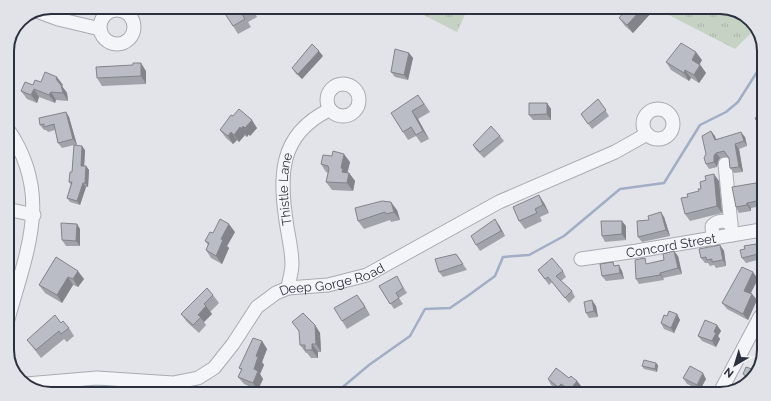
<svg xmlns="http://www.w3.org/2000/svg" width="771" height="401" font-family="Raleway,sans-serif">
	<style>
		.park { fill: url(#park-tufts) }
		.lines { fill: none; stroke-linecap: round; stroke-linejoin: round }
		.stream { stroke: #a1aec5; stroke-width: 2.5 }
		.minor-casing { stroke: #a8abb3; stroke-width: 15 }
		.minor { stroke: #f4f5f8; stroke-width: 13 }
		.wall { fill: #a0a3a9 }
		.shaded-wall { fill: #82848a }
		.building { fill: #babdc5; stroke: #82848a }
		.labels { text-anchor: middle; stroke-width: 3.5; stroke-linejoin: round; paint-order: stroke }
		.street-label { font-size: 13px; fill: #2c313f; stroke: #f2f3f7 }
		.rim { fill: none; stroke: #2c313f; stroke-width: 2 }
	</style>
	<defs>
		<pattern id="park-tufts" width="24" height="20" patternUnits="userSpaceOnUse"><rect width="24" height="20" fill="#c6d2c4"/><path d="M3 7l-1-3M5 7V3M7 7l1-3M15 17l-1-3M17 17v-4M19 17l1-3" fill="none" stroke="#aab5a9"/></pattern>
	</defs>
	<rect width="100%" height="100%" fill="#e2e4e9"/>
	<path class="park" d="M 412,9 L 467,10 L 457,32 Z
		M 661,11 L 739,12 L 757,27 L 735,49 Z"/>
	<g class="lines">
		<path class="stream" d="M 338,391 L 369,365 L 410,336 L 425,309 L 450,308 L 469,295 L 495,276 L 503,257 L 529,255 L 564,236 L 620,189 L 664,183 L 700,125 L 726,112 L 738,102 L 764,61"/>
		<defs>
			<g id="minor">
				<circle cx="117" cy="27" r="17"/>
				<path d="M 39,12 L 58,19 L 100,29"/>
				<circle cx="343" cy="100" r="16"/>
				<circle cx="658" cy="124" r="15"/>
				<path d="M 7,128 C 54,195 26,252 7,323"/>
				<path d="M 725,164 L 732,235"/>
				<path d="M 7,209 L 34,215"/>
				<path d="M 713,239 L 712,226 C 718,220 723,221 731,222"/>
				<path id="s1" d="M 581,259 L 637,251 L 761,230"/>
				<path id="s2" d="M 288,288 C 289,280 292,272 292,264 C 292,252 289,239 287,227 C 279,177 278,135 329,110"/>
				<path id="s3" d="M 26,384 L 97,378 L 173,383 L 198,378 L 214,368 L 233,344 L 257,307 L 276,293 L 288,288 L 328,285 L 367,275 L 499,202 L 615,152 L 647,134"/>
				<path d="M 719,394 L 760,317"/>
			</g>
		</defs>
		<use href="#minor" class="minor-casing"/>
		<use href="#minor" class="minor"/>
	</g>
	<path class="wall" d="M 223,8 L 265,8 L 256,15 L 257,17 L 248,22 L 251,27 L 238,34 L 233,26 Z
		M 624,11 L 649,11 L 651,13 L 633,33 L 625,26 L 619,18 L 625,12 Z
		M 409,53 L 413,58 L 408,80 L 395,77 L 391,72 Z
		M 323,56 L 302,79 L 296,74 L 292,68 Z
		M 702,60 L 700,64 L 706,73 L 699,83 L 691,78 L 689,81 L 671,70 L 666,62 Z
		M 146,71 L 146,84 L 102,86 L 97,78 Z
		M 41,82 L 63,85 L 62,86 L 67,93 L 68,101 L 56,100 L 55,103 L 39,97 L 37,103 L 27,99 L 21,91 Z
		M 598,99 L 609,116 L 592,129 L 581,114 Z
		M 424,103 L 430,112 L 418,119 L 429,139 L 421,143 L 416,136 L 408,140 L 391,113 Z
		M 547,103 L 551,109 L 551,120 L 533,120 L 529,115 Z
		M 66,112 L 69,117 L 77,145 L 75,145 L 85,150 L 84,166 L 86,166 L 89,170 L 88,187 L 86,187 L 80,205 L 70,202 L 67,198 L 71,185 L 69,182 L 72,172 L 74,145 L 62,148 L 58,143 L 55,130 L 48,132 L 46,130 L 44,130 L 40,125 Z
		M 233,116 L 257,128 L 250,136 L 249,134 L 247,137 L 245,135 L 239,142 L 237,140 L 233,144 L 226,138 L 220,130 Z
		M 711,131 L 716,139 L 745,137 L 747,146 L 739,149 L 743,172 L 734,173 L 730,168 L 729,158 L 728,157 L 720,158 L 718,161 L 717,167 L 709,169 L 706,164 L 706,154 Z
		M 500,136 L 504,141 L 484,158 L 476,150 L 473,145 Z
		M 350,162 L 347,173 L 349,173 L 355,181 L 353,191 L 332,190 L 326,182 L 328,173 L 326,172 L 321,164 Z
		M 719,181 L 722,213 L 690,221 L 685,214 L 699,191 L 701,189 Z
		M 762,182 L 762,206 L 751,208 L 751,211 L 739,213 L 736,207 Z
		M 544,203 L 549,213 L 540,217 L 542,221 L 525,229 L 519,221 L 513,207 Z
		M 355,208 L 397,210 L 400,220 L 391,222 L 390,220 L 364,229 L 358,221 Z
		M 664,217 L 670,236 L 642,242 L 638,237 L 649,220 Z
		M 77,224 L 80,229 L 80,246 L 66,246 L 62,240 Z
		M 499,225 L 505,236 L 480,251 L 476,245 Z
		M 626,226 L 626,240 L 605,242 L 602,236 Z
		M 235,232 L 227,246 L 229,248 L 222,264 L 211,258 L 206,250 L 208,245 L 205,241 L 213,233 Z
		M 720,245 L 724,251 L 726,266 L 716,268 L 714,265 L 710,266 L 708,263 L 705,263 L 701,258 Z
		M 760,249 L 761,253 L 761,259 L 746,263 L 742,258 Z
		M 456,254 L 467,270 L 443,277 L 439,272 Z
		M 678,256 L 682,274 L 663,278 L 664,280 L 639,284 L 636,279 L 648,264 Z
		M 56,257 L 84,279 L 78,287 L 73,285 L 62,303 L 45,293 L 39,285 Z
		M 616,266 L 622,271 L 624,279 L 606,281 L 602,276 Z
		M 538,270 L 563,271 L 566,277 L 561,281 L 572,291 L 575,297 L 569,303 L 552,282 L 549,285 Z
		M 758,279 L 751,293 L 752,294 L 757,300 L 748,320 L 727,309 L 722,303 Z
		M 400,282 L 407,293 L 399,298 L 403,304 L 394,309 L 379,286 Z
		M 213,295 L 219,303 L 210,312 L 212,314 L 204,322 L 206,325 L 199,333 L 187,322 L 181,314 Z
		M 363,303 L 370,315 L 347,329 L 342,321 Z
		M 596,306 L 598,317 L 589,318 L 586,313 Z
		M 677,314 L 680,320 L 674,333 L 664,329 L 661,323 L 667,316 Z
		M 292,322 L 315,325 L 320,333 L 321,352 L 318,352 L 318,358 L 311,358 L 307,353 L 306,353 L 300,345 L 300,332 Z
		M 61,323 L 69,328 L 74,336 L 67,342 L 64,339 L 41,358 L 27,340 Z
		M 717,325 L 721,331 L 718,336 L 720,339 L 716,347 L 702,341 L 698,336 Z
		M 262,341 L 267,349 L 262,362 L 264,365 L 260,374 L 263,379 L 258,390 L 244,384 L 238,377 L 241,370 L 239,368 Z
		M 658,365 L 657,372 L 644,369 L 642,366 Z
		M 752,369 L 759,370 L 749,381 L 746,379 L 743,374 Z
		M 569,378 L 577,381 L 581,386 L 576,393 L 570,393 L 565,389 L 562,393 L 551,385 L 548,379 Z
		M 683,378 L 706,379 L 700,390 L 687,384 Z"/>
	<path class="shaded-wall" d="M 640,11 L 649,11 L 651,13 L 633,33 L 627,25 Z
		M 319,51 L 323,56 L 302,79 L 298,74 Z
		M 696,52 L 702,60 L 697,68 L 692,60 Z
		M 409,53 L 413,58 L 408,80 L 404,75 Z
		M 141,63 L 146,71 L 146,84 L 141,76 Z
		M 700,65 L 706,73 L 699,83 L 694,75 Z
		M 685,70 L 691,78 L 689,81 L 684,73 Z
		M 57,77 L 63,85 L 62,86 L 67,93 L 68,101 L 63,93 L 56,79 Z
		M 34,89 L 39,97 L 37,103 L 31,95 Z
		M 51,92 L 56,100 L 55,103 L 49,95 Z
		M 547,103 L 551,109 L 551,120 L 547,114 Z
		M 412,111 L 418,119 L 429,139 L 423,131 Z
		M 66,112 L 69,117 L 77,145 L 73,139 Z
		M 252,120 L 257,128 L 250,136 L 245,128 Z
		M 243,126 L 249,134 L 247,137 L 241,129 Z
		M 240,127 L 245,135 L 239,142 L 234,135 Z
		M 711,131 L 715,136 L 718,145 L 715,140 Z
		M 231,132 L 237,140 L 233,144 L 228,136 Z
		M 741,132 L 745,137 L 747,146 L 744,141 Z
		M 735,144 L 739,149 L 743,172 L 739,167 Z
		M 82,146 L 85,150 L 84,170 L 81,166 Z
		M 716,153 L 720,158 L 718,161 L 717,167 L 714,162 L 714,156 Z
		M 344,154 L 350,162 L 347,175 L 342,172 L 341,168 Z
		M 86,166 L 89,170 L 88,187 L 85,183 Z
		M 349,173 L 355,181 L 353,191 L 347,183 Z
		M 714,174 L 719,181 L 722,213 L 717,206 Z
		M 83,183 L 86,187 L 80,205 L 77,201 Z
		M 539,195 L 544,203 L 549,213 L 543,205 Z
		M 391,202 L 397,210 L 400,220 L 394,212 Z
		M 747,203 L 751,208 L 751,211 L 747,205 Z
		M 661,212 L 664,217 L 670,236 L 666,230 Z
		M 495,219 L 499,225 L 505,236 L 501,231 Z
		M 622,221 L 626,226 L 626,240 L 622,234 Z
		M 77,224 L 80,229 L 80,246 L 76,241 Z
		M 229,224 L 235,232 L 227,246 L 229,248 L 222,264 L 216,256 L 221,239 Z
		M 756,244 L 760,249 L 761,257 L 758,254 Z
		M 720,245 L 724,251 L 726,266 L 723,260 Z
		M 674,251 L 678,256 L 682,274 L 678,268 Z
		M 619,265 L 622,271 L 624,279 L 620,273 Z
		M 78,271 L 84,279 L 78,287 L 73,279 Z
		M 753,272 L 758,279 L 748,298 L 744,291 Z
		M 660,273 L 663,278 L 664,280 L 660,275 Z
		M 68,277 L 73,285 L 62,303 L 57,295 Z
		M 752,294 L 757,300 L 748,320 L 743,314 Z
		M 357,295 L 363,303 L 370,315 L 365,307 Z
		M 592,300 L 596,306 L 598,317 L 594,311 Z
		M 206,306 L 212,314 L 204,322 L 198,315 Z
		M 677,314 L 680,320 L 674,333 L 671,328 Z
		M 315,325 L 320,333 L 321,352 L 316,344 Z
		M 717,325 L 721,331 L 718,336 L 720,339 L 716,347 L 712,341 L 714,332 Z
		M 262,341 L 267,349 L 262,362 L 264,365 L 260,374 L 263,379 L 258,390 L 253,383 L 254,369 L 256,356 Z
		M 312,344 L 318,352 L 318,358 L 312,350 Z
		M 656,363 L 658,365 L 657,372 L 655,369 Z
		M 703,373 L 706,379 L 700,390 L 697,385 Z
		M 577,381 L 581,386 L 576,393 L 572,393 L 570,390 Z
		M 561,384 L 565,389 L 562,393 L 558,387 Z"/>
	<path class="building" d="M 223,8 L 251,8 L 251,9 L 242,14 L 245,19 L 233,26 L 222,9 Z
		M 625,11 L 640,11 L 627,25 L 619,18 Z
		M 681,43 L 696,52 L 692,60 L 700,65 L 694,75 L 685,70 L 684,73 L 666,62 Z
		M 312,44 L 319,51 L 298,74 L 292,68 Z
		M 395,49 L 409,53 L 404,75 L 391,72 Z
		M 133,63 L 141,63 L 141,76 L 97,78 L 96,67 L 133,65 Z
		M 45,72 L 57,77 L 56,79 L 61,85 L 63,93 L 51,92 L 49,95 L 34,89 L 31,95 L 21,91 L 25,82 L 33,85 L 35,80 L 41,82 Z
		M 418,95 L 424,104 L 412,111 L 423,131 L 416,135 L 411,127 L 403,132 L 391,113 Z
		M 598,99 L 606,110 L 588,124 L 581,114 Z
		M 529,103 L 547,103 L 547,114 L 529,115 Z
		M 239,109 L 252,120 L 245,128 L 243,126 L 241,129 L 240,127 L 234,135 L 231,132 L 228,136 L 220,130 L 231,115 L 233,116 Z
		M 66,112 L 73,139 L 58,143 L 54,124 L 44,127 L 44,124 L 40,125 L 39,118 Z
		M 763,114 L 763,132 L 755,118 Z
		M 491,126 L 500,136 L 480,152 L 473,145 Z
		M 711,131 L 715,140 L 741,132 L 744,141 L 735,144 L 739,167 L 730,168 L 729,158 L 724,151 L 716,153 L 714,156 L 714,162 L 706,164 L 704,158 L 706,154 L 702,136 Z
		M 74,145 L 82,146 L 81,166 L 86,166 L 85,183 L 83,183 L 77,201 L 67,198 L 72,182 L 69,182 L 70,172 L 72,172 Z
		M 333,151 L 344,154 L 341,168 L 343,169 L 342,172 L 349,173 L 347,183 L 326,182 L 329,169 L 328,166 L 321,164 L 323,155 L 332,156 Z
		M 714,174 L 717,206 L 685,214 L 681,198 L 688,197 L 687,194 L 699,191 L 698,189 L 701,189 L 700,182 L 706,180 L 705,176 Z
		M 762,182 L 762,200 L 747,203 L 747,205 L 736,207 L 732,187 Z
		M 539,195 L 543,205 L 535,209 L 537,213 L 519,221 L 513,207 Z
		M 382,201 L 391,202 L 394,212 L 386,214 L 385,212 L 358,221 L 355,208 Z
		M 661,212 L 666,230 L 638,237 L 637,221 L 649,220 L 648,216 Z
		M 220,219 L 229,224 L 221,239 L 223,240 L 216,256 L 206,250 L 209,243 L 205,241 L 210,232 L 213,233 Z
		M 495,219 L 501,231 L 476,245 L 471,236 Z
		M 601,221 L 622,221 L 622,234 L 602,236 Z
		M 61,223 L 77,224 L 76,241 L 62,240 Z
		M 756,244 L 758,254 L 742,258 L 740,250 L 745,249 L 744,246 Z
		M 720,245 L 723,260 L 712,262 L 712,259 L 707,260 L 706,257 L 701,258 L 699,249 Z
		M 674,251 L 678,268 L 660,273 L 660,275 L 636,279 L 635,260 L 645,258 L 646,264 L 664,260 L 663,254 Z
		M 456,254 L 463,264 L 439,272 L 435,259 Z
		M 56,257 L 78,271 L 73,279 L 68,277 L 57,295 L 39,285 Z
		M 552,258 L 563,271 L 556,276 L 572,291 L 565,298 L 548,277 L 545,279 L 538,270 Z
		M 613,262 L 614,266 L 619,265 L 620,273 L 602,276 L 600,264 Z
		M 742,267 L 753,272 L 744,291 L 752,294 L 743,314 L 722,303 Z
		M 397,276 L 403,288 L 396,293 L 399,298 L 390,304 L 379,286 Z
		M 207,288 L 213,295 L 204,304 L 206,306 L 198,315 L 201,317 L 193,325 L 181,314 Z
		M 357,295 L 365,307 L 342,321 L 334,308 Z
		M 592,300 L 594,311 L 586,313 L 584,302 Z
		M 669,311 L 677,314 L 671,328 L 661,323 L 664,315 L 667,316 Z
		M 303,313 L 315,325 L 316,344 L 312,344 L 312,350 L 305,350 L 305,345 L 300,345 L 299,331 L 292,322 Z
		M 55,315 L 61,323 L 63,321 L 69,328 L 61,334 L 59,331 L 36,350 L 27,340 Z
		M 705,320 L 717,325 L 714,332 L 716,333 L 712,341 L 698,336 Z
		M 253,338 L 262,341 L 256,356 L 258,357 L 254,369 L 258,371 L 253,383 L 238,377 L 242,369 L 239,368 Z
		M 644,360 L 656,363 L 655,369 L 642,366 Z
		M 755,362 L 759,364 L 759,370 L 751,379 L 743,374 L 746,367 L 752,369 Z
		M 690,366 L 703,373 L 697,385 L 683,378 Z
		M 556,368 L 569,378 L 571,376 L 577,381 L 570,390 L 561,384 L 558,387 L 548,379 Z
		M 516,390 L 518,393 L 514,393 Z"/>
	<g class="labels">
		<g class="street-label">
			<text dy="5" stroke="none"><textPath href="#s2" startOffset="100">Thistle Lane</textPath></text>
			<text dy="5" stroke="none"><textPath href="#s1" startOffset="91">Concord Street</textPath></text>
			<text dy="5" stroke="none"><textPath href="#s3" startOffset="348">Deep Gorge Road</textPath></text>
		</g>
	</g>
	<path d="M0 0H771V401H0ZM51 14H720A37 37 0 0 1 757 51V350A37 37 0 0 1 720 387H51A37 37 0 0 1 14 350V51A37 37 0 0 1 51 14Z" fill="#e2e3e8" fill-rule="evenodd"/>
	<path class="rim" d="M51 14H720A37 37 0 0 1 757 51V350A37 37 0 0 1 720 387H51A37 37 0 0 1 14 350V51A37 37 0 0 1 51 14Z"/>
	<g transform="translate(735 365) rotate(218)" stroke="#f2f3f7" stroke-width="3" paint-order="stroke">
	<path d="M0-3L7 15L0 10L-7 15Z" fill="#2c313f"/>
	<text y="-6" font-size="11" font-weight="bold" text-anchor="middle" fill="#2c313f">N</text>
	</g>
</svg>
